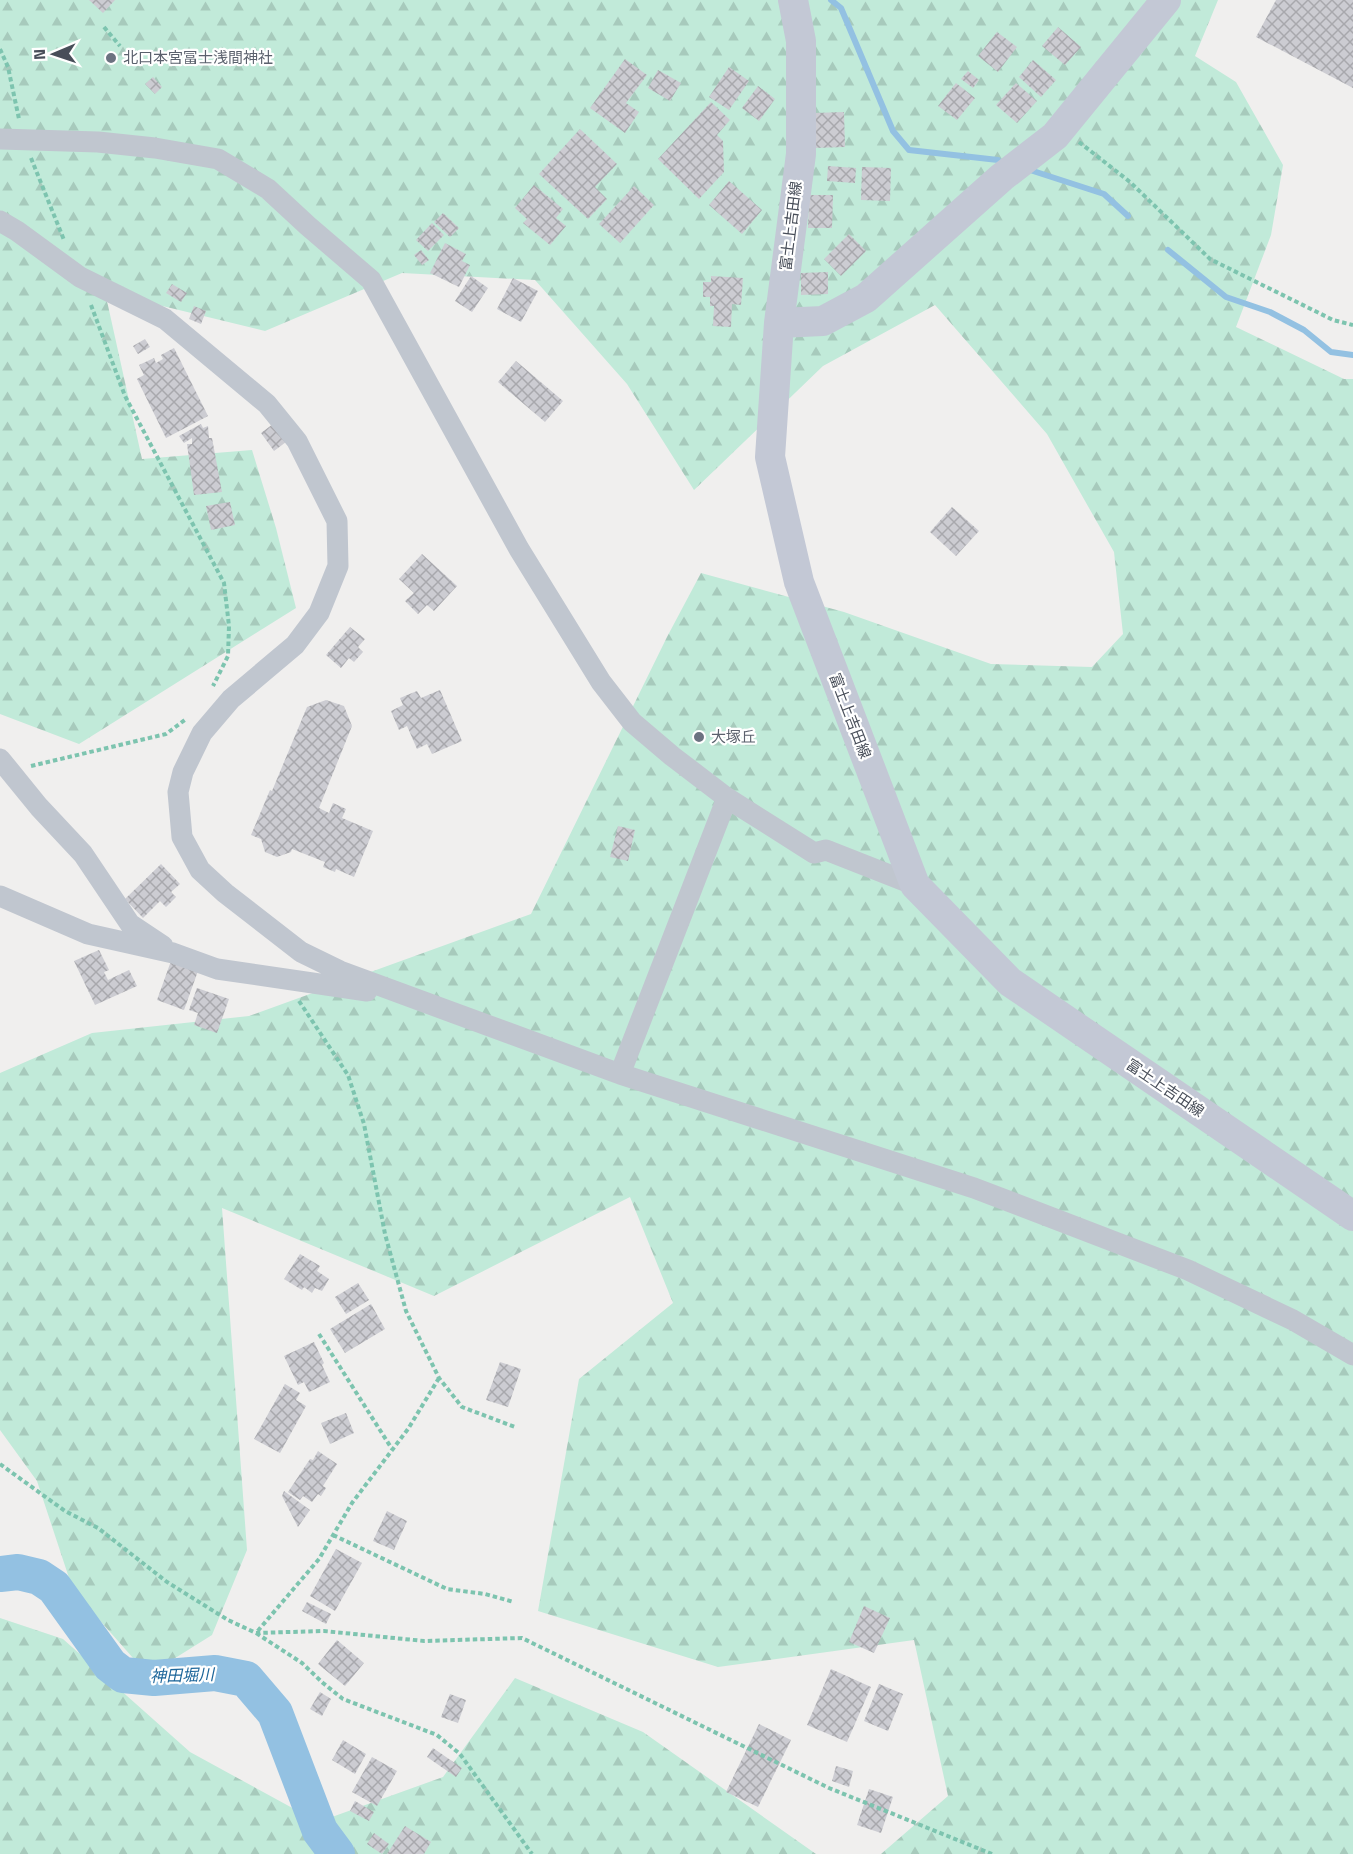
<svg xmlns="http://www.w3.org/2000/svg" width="1353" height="1854" font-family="'Titillium Web','Noto Sans JP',sans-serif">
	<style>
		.forest { fill: url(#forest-firs) }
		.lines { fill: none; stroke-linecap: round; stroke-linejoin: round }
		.stream { stroke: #93c1e2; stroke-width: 6 }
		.river { stroke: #93c1e2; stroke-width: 36 }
		.building { fill: url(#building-cross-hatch) }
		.path { stroke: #7dc4af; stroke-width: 4; stroke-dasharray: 4.5 3; stroke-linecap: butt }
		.street { stroke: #c0c6cf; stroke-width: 21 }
		.secondary { stroke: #c3c8d5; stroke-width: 30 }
		.worship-dot { fill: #6b7280; stroke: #fff; stroke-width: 2 }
		.labels { text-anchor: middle; stroke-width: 4.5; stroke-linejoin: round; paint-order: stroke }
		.worship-label { font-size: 15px; fill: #5b616d; stroke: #fff; text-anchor: start }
		.street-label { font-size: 15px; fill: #484e59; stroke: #fff }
		.water-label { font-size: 16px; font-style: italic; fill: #1c6599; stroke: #fff }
	</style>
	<defs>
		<pattern id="forest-firs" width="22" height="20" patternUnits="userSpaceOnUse" patternTransform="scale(1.5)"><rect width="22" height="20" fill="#c1ead9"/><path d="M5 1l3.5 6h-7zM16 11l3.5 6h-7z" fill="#a7cabc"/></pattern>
		<pattern id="building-cross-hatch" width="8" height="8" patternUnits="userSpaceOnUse" patternTransform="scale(1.5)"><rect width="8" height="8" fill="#ccccd2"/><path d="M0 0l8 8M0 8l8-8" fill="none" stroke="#a8a8ad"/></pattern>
	</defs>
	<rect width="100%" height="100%" fill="#f0efee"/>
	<path class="forest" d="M 0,0 L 1218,0 L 1195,56 L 1236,82 L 1283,165 L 1271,235 L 1236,327 L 1344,379 L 1353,379 L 1353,1854 L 881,1854 L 948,1796 L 914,1640 L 718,1667 L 538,1611 L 579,1379 L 673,1303 L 630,1197 L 434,1296 L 222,1208 L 247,1550 L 212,1635 L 148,1675 L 73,1590 L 37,1481 L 0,1430 L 0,1073 L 92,1033 L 249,1016 L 531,914 L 667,637 L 701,573 L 844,612 L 991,664 L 1092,667 L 1123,634 L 1114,552 L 1047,434 L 935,305 L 823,366 L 694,490 L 627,384 L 535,280 L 402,273 L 265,331 L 105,292 L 142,459 L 252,450 L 276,528 L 296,608 L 79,744 L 0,714 Z
		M 0,1618 L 63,1639 L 190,1752 L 318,1822 L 443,1777 L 515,1678 L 643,1732 L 816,1854 L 0,1854 Z"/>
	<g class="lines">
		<path class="stream" d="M 831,0 L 841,8 L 893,131 L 909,150 L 998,160
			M 1030,170 L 1104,194 L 1128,216
			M 1168,250 L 1226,297 L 1270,312 L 1304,330 L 1331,352 L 1353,355"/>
		<path class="river" d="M 0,1574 L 18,1572 L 39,1577 L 54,1587 L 110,1665 L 123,1675 L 154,1678 L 215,1673 L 246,1679 L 275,1713 L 320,1831 L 337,1854"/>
	</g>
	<path class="building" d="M 89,0 L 115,0 L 103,13 Z
		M 1276,0 L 1353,0 L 1353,88 L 1256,37 Z
		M 1058,27 L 1081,47 L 1065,65 L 1042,46 Z
		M 997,32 L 1017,47 L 998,72 L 978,56 Z
		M 625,59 L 647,75 L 626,103 L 639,112 L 625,133 L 590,108 Z
		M 1033,60 L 1056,80 L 1041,97 L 1019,77 Z
		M 729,67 L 749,81 L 729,110 L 709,97 Z
		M 658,70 L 681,83 L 670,101 L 648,88 Z
		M 968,71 L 979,80 L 973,88 L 961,79 Z
		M 153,77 L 162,87 L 155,94 L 145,84 Z
		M 956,83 L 975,98 L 957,120 L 938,106 Z
		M 1016,83 L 1037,101 L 1017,123 L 996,105 Z
		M 758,86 L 775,99 L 759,121 L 742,108 Z
		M 711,102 L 730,120 L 717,135 L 723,141 L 724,172 L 699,199 L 658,159 Z
		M 844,112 L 845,147 L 815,148 L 814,113 Z
		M 580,129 L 617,164 L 595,187 L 607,199 L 588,219 L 539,174 Z
		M 828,166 L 856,168 L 855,183 L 827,181 Z
		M 862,167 L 891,168 L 890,201 L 861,200 Z
		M 729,181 L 762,210 L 742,234 L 709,205 Z
		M 534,185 L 563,209 L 556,218 L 566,226 L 550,245 L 523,223 L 527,219 L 515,208 Z
		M 634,186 L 654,205 L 620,243 L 599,224 Z
		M 809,195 L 833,195 L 832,228 L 808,228 Z
		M 443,213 L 459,228 L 450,237 L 434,222 Z
		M 432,223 L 444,235 L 428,251 L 416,240 Z
		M 849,234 L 866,251 L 841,276 L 824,259 Z
		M 445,243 L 466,254 L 462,261 L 470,265 L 459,287 L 430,273 Z
		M 421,250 L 429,260 L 422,265 L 414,255 Z
		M 828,272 L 828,294 L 801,295 L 801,273 Z
		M 471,276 L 488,288 L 472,312 L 455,301 Z
		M 711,276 L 743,278 L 741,305 L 732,304 L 731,327 L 713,326 L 714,306 L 710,306 L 710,297 L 703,297 L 703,282 L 711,282 Z
		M 513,278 L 538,291 L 521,322 L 497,309 Z
		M 172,284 L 187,293 L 181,302 L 166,293 Z
		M 194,306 L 206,311 L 201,324 L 189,319 Z
		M 145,339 L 150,347 L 138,354 L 133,346 Z
		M 174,348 L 208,416 L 166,438 L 137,379 L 144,375 L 139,365 L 154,358 L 156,363 L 163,359 L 161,355 Z
		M 516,361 L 563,401 L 545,422 L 498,382 Z
		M 277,421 L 290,439 L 274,451 L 261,433 Z
		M 201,424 L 203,428 L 208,426 L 209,438 L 212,438 L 222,492 L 194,495 L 187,444 L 192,444 L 192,438 L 184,443 L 179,436 Z
		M 230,502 L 235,525 L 211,530 L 206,506 Z
		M 952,507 L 979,531 L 956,556 L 930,532 Z
		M 422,554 L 457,586 L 434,611 L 427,605 L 418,614 L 405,601 L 414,593 L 399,579 Z
		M 350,627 L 365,639 L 358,647 L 363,652 L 354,662 L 349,658 L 341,668 L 326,655 Z
		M 440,690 L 462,741 L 432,754 L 427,744 L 417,749 L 407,726 L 399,730 L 391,711 L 403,705 L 400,698 L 417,691 L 421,698 Z
		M 326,700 L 344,706 L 352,726 L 319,808 L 329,813 L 333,803 L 346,809 L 342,818 L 373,831 L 354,877 L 336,869 L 335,872 L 323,867 L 325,862 L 292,849 L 291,852 L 277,857 L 265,852 L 261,839 L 251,835 L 270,790 L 272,791 L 307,707 Z
		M 618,826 L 635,830 L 628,861 L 610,857 Z
		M 161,864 L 180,884 L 171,892 L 176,897 L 166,907 L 160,901 L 143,918 L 125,899 Z
		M 99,950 L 109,970 L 104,972 L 108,980 L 129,970 L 137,986 L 95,1005 L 74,961 Z
		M 171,961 L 198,971 L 184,1010 L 157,1000 Z
		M 197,988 L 229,999 L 217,1033 L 194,1025 L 198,1013 L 189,1010 Z
		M 300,1254 L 320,1266 L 317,1271 L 329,1279 L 322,1291 L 315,1288 L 312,1293 L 304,1287 L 302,1290 L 284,1279 Z
		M 358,1283 L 369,1300 L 346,1314 L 335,1297 Z
		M 371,1304 L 385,1329 L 345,1353 L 330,1329 Z
		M 314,1342 L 324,1363 L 322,1365 L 330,1382 L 309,1392 L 304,1382 L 298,1385 L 284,1356 Z
		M 500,1362 L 521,1369 L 508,1407 L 486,1400 Z
		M 285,1384 L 300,1393 L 296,1400 L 306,1406 L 280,1453 L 254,1439 Z
		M 346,1413 L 354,1433 L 330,1444 L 321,1423 Z
		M 318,1451 L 337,1464 L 323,1486 L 326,1488 L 321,1496 L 318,1494 L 312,1502 L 303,1496 L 300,1500 L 288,1492 L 310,1459 L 313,1460 Z
		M 284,1491 L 310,1510 L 298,1527 L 282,1496 Z
		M 387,1511 L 407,1521 L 394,1550 L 373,1541 Z
		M 336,1549 L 362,1563 L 335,1611 L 310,1596 Z
		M 307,1602 L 331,1614 L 326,1624 L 302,1611 Z
		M 864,1606 L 890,1618 L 874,1653 L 849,1642 Z
		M 337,1640 L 364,1663 L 345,1686 L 318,1664 Z
		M 831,1669 L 871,1687 L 847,1742 L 807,1725 Z
		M 879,1684 L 903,1694 L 888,1731 L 864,1721 Z
		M 320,1692 L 331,1699 L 322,1716 L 310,1709 Z
		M 450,1694 L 466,1700 L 458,1723 L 441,1717 Z
		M 759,1724 L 791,1740 L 758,1807 L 726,1792 Z
		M 343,1740 L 366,1754 L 355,1774 L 332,1760 Z
		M 433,1748 L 462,1768 L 456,1777 L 427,1757 Z
		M 372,1757 L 397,1771 L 377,1806 L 352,1792 Z
		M 836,1766 L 853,1771 L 849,1787 L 832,1781 Z
		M 869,1789 L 893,1797 L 881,1833 L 857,1825 Z
		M 355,1801 L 374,1812 L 369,1821 L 350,1811 Z
		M 405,1826 L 431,1842 L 424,1854 L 387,1854 Z
		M 374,1833 L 389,1844 L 382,1854 L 367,1844 Z"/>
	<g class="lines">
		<path class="path" d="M 104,27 L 120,46
			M 0,49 L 8,67 L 19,119
			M 1079,142 L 1130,182 L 1210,259 L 1333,320 L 1353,325
			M 31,158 L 64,240
			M 91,305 L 125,396 L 224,583 L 229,626 L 228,656 L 213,686
			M 31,766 L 166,734 L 186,719
			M 299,1001 L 348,1075 L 364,1124 L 385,1234 L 406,1311 L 439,1378 L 462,1407 L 515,1427
			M 319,1334 L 392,1449
			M 439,1378 L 408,1429 L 352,1503 L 319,1559 L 256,1633 L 302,1663 L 323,1683 L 343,1699 L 437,1735 L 460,1754 L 532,1854
			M 0,1464 L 65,1511 L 98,1528 L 167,1582 L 228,1620 L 256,1633 L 324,1631 L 424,1641 L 522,1638 L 829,1788 L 992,1854
			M 333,1535 L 447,1589 L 485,1594 L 514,1602"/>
		<path class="street" d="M 0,139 L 98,142 L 155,148 L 218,159 L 268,189 L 308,226 L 371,280 L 519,549 L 601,682 L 632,722 L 672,756 L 727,798 L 620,1074
			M 0,221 L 17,231 L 80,277 L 165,319 L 267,404 L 297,441 L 337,521 L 338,566 L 319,613 L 295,645 L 231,699 L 202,733 L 183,772 L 178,792 L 182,837 L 200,870 L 225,893 L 301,952 L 340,971 L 620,1074 L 974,1188 L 1188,1270 L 1293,1320 L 1353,1355
			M 0,759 L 39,807 L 83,854 L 130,924 L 163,946
			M 727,798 L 814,853 L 826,850 L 915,885
			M 0,896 L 88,934 L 173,953 L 217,969 L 367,991"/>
		<path class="secondary" d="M 793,0 L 801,41 L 801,154 L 779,323 L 770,457 L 799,582 L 915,885 L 1010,982 L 1353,1216
			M 779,323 L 823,321 L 866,298 L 1002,177 L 1055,136 L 1166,0"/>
	</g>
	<g class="worship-dot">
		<circle cx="111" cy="58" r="6"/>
		<circle cx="699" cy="737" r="6"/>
	</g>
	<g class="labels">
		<g class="worship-label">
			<text x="123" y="63">北口本宮冨士浅間神社</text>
			<text x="711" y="742">大塚丘</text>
		</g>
		<g class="street-label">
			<text transform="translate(791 226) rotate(-83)" y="5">富士上吉田線</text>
			<text transform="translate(850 716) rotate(69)" y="5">富士上吉田線</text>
			<text transform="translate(1165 1088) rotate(34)" y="5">富士上吉田線</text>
		</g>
		<g class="water-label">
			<text transform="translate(182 1675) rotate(-2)" y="6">神田堀川</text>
		</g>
	</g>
	<g transform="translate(54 54) rotate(268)" stroke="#ffffff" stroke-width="4.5" paint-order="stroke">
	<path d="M0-4.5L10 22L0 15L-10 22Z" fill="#484e59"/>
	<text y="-9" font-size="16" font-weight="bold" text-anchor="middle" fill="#484e59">N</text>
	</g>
</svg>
